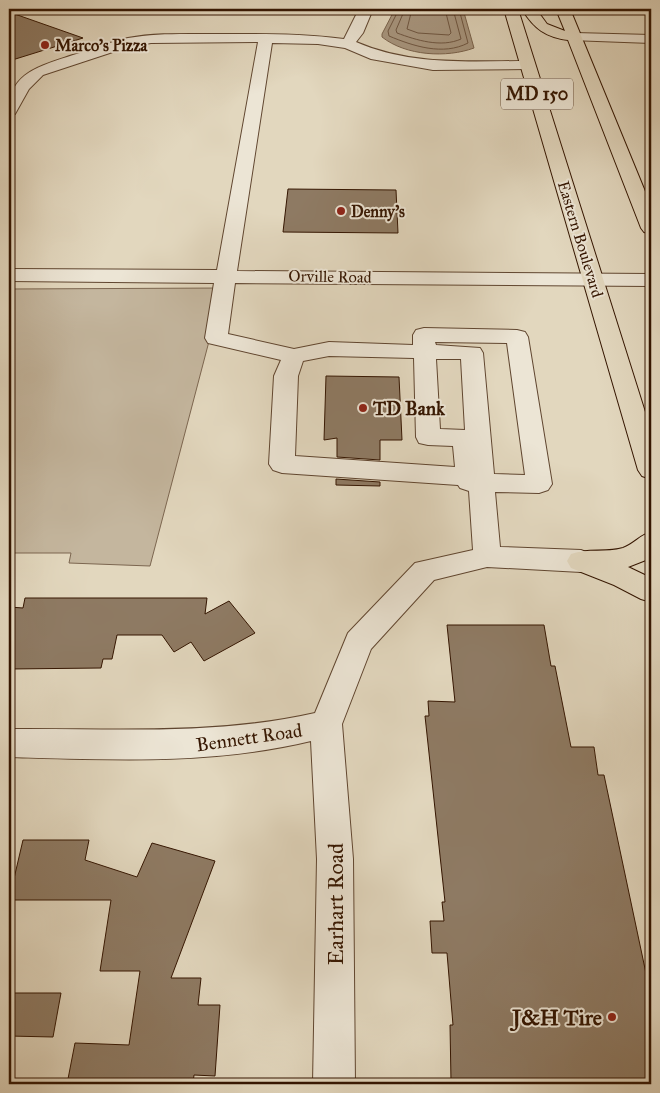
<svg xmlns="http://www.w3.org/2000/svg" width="660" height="1093" font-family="'IM FELL Great Primer',serif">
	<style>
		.green { fill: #c4b69e; stroke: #7c6650 }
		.water { fill: #a7957e; stroke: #79624c }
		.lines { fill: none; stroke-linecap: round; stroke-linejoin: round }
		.shore { stroke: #6e5540; stroke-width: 1 }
		.building { fill: #8e7a63; stroke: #341501 }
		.minor-casing { stroke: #604630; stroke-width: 2 }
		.major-casing { stroke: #341501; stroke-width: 2 }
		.minor { fill: #ece5d5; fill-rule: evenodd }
		.major { fill: #e2d7be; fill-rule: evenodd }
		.poi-dot { fill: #8f2418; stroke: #ece5d5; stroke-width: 2 }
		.labels { text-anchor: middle; stroke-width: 4; stroke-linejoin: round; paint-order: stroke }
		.far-poi-label { font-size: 16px; font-weight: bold; fill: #341501; stroke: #ece5d5; text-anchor: start }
		.far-street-label { font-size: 16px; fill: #341501; stroke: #ece5d5 }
		.shield { fill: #ece5d5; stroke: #6b5341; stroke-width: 1 }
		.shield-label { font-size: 18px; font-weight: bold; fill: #341501 }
		.poi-label { font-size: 19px; font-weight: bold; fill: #341501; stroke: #ece5d5; text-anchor: start }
		.street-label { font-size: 19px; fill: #341501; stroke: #ece5d5 }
		.near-street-label { font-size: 22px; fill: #341501; stroke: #ece5d5 }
		.near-poi-label { font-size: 22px; font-weight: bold; fill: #341501; stroke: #ece5d5; text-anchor: end }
	</style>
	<rect width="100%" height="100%" fill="#e2d7be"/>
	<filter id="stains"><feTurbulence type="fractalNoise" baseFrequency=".004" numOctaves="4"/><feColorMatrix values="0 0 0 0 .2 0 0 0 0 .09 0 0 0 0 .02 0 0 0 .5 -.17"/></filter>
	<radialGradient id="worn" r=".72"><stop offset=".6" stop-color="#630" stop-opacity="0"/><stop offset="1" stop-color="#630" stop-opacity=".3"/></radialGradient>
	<path class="green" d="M 223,288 L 150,566 L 69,563 L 71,553 L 9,553 L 9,289 Z"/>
	<path class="water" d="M 395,9 L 463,9 L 474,48 C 447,58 406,56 382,37 L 382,34 Z"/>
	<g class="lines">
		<path class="shore" d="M 399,9 L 388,31 L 389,36 C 413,46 443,56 468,43 L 459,9
			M 405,9 L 396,30 L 397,33 C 416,40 441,48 461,39 L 453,9
			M 412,9 L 407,29 L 418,33 L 449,35 L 451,33 L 445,9"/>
	</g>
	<path class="building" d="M 9,12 L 83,38 L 9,61 Z
		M 288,189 L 396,190 L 398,233 L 283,232 Z
		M 326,376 L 399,377 L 402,440 L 380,440 L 380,460 L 337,457 L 337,438 L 324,440 Z
		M 336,479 L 380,482 L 380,486 L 336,485 Z
		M 25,598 L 207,598 L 205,614 L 229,601 L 255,633 L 204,661 L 191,642 L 174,652 L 162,635 L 117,635 L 112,659 L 103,659 L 101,668 L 9,669 L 9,607 L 23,608 Z
		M 447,625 L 544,625 L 551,666 L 555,666 L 571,747 L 594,747 L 598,775 L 604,775 L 651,997 L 651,1084 L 455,1084 L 455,1081 L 451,1081 L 450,1025 L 453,1025 L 447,953 L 432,953 L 430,921 L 444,921 L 442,902 L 445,902 L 425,716 L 429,716 L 428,701 L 455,702 Z
		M 23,840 L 89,840 L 85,860 L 137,877 L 152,843 L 215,861 L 171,978 L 201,978 L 198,1005 L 220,1005 L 215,1076 L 194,1075 L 193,1084 L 67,1084 L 75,1043 L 129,1045 L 140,971 L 100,971 L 111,900 L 9,900 Z
		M 9,993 L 61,993 L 53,1037 L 9,1036 Z"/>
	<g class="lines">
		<defs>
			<path id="minor" d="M 359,9 L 373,9 L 363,33 L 356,42 C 411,66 469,61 528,61 L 533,62 L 535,65 L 533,68 L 528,69 L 433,70 L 371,59 L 345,48 L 318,44 L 272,43 L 237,271 L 651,274 L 651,286 L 235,283 L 228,334 L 294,349 L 329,342 L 413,345 L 413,335 L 416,330 L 424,328 L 517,330 L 525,332 L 528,337 L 552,484 L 548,490 L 539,493 L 495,492 L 500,547 L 581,550 L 591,554 L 595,561 L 591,568 L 581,572 L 487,567 L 434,580 L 371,649 L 342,724 L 353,859 L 355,1084 L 313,1084 L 317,859 L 311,741 C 212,765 110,760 9,757 L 9,729 C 112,728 213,736 315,713 L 348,633 L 415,563 L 473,550 L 469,491 L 460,488 L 458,485 L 282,473 L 273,470 L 269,464 L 274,376 L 281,360 L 208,343 L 205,338 L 214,283 L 9,281 L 9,269 L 217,270 L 258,42 L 151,43 L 128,47 L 43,75 L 29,89 L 15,114 L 9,116 C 6,73 40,66 73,55 C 91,50 109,42 128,38 C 155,33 183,34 211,34 C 256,34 300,33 344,39 ZM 435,342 L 507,343 L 525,475 L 494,474 L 483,353 L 480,348 L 436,345 ZM 329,356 L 414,358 L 416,437 L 419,443 L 428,445 L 453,446 L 455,467 L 295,456 L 298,376 L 303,361 ZM 436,359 L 461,359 L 465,430 L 440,429 Z
				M 575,33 L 651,35 L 651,43 L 570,40 L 568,37 L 570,34 Z"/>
			<path id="major" d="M 504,9 L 518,9 L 651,431 L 651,479 L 642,476 L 638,470 Z
				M 522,9 L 536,9 L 547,24 L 565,31 L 556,9 L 570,9 L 651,206 L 651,234 L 644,232 L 641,228 L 568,40 C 546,37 534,29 522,9 Z
				M 651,532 L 651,558 L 628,567 L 651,578 L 651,602 L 641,599 L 614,585 L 571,568 L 567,561 L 571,554 C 588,548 606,553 623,548 C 634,544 640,535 651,532 Z"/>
		</defs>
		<use href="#minor" class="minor-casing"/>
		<use href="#major" class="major-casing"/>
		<use href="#minor" class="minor"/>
		<use href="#major" class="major"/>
	</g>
	<g class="poi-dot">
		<circle cx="45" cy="45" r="5"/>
		<circle cx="341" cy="211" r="5"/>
		<circle cx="363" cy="408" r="5"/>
		<circle cx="612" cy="1017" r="5"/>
	</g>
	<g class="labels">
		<g class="far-poi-label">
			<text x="55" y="51">Marco's Pizza</text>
			<text x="351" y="217">Denny's</text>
		</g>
		<g class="far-street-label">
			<text transform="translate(581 239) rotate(73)" y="6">Eastern Boulevard</text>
			<text transform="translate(330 276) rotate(1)" y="6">Orville Road</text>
		</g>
		<rect class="shield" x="501" y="78.5" width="72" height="31" rx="4"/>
		<g class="shield-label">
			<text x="537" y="100">MD 150</text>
		</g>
		<g class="poi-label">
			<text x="373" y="415">TD Bank</text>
		</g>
		<g class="street-label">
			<text transform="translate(249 737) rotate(-8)" y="7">Bennett Road</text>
		</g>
		<g class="near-street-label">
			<text transform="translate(335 904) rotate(-90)" y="8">Earhart Road</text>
		</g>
		<g class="near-poi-label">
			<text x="602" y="1025">J&amp;H Tire</text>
		</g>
	</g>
	<rect width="660" height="1093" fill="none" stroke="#e2d7be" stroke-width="30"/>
	<rect x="10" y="10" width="640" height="1073" fill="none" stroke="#341501" stroke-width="2.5"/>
	<rect x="15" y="15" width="630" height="1063" fill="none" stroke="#341501"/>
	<rect width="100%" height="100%" filter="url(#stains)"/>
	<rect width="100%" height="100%" fill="url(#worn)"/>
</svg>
